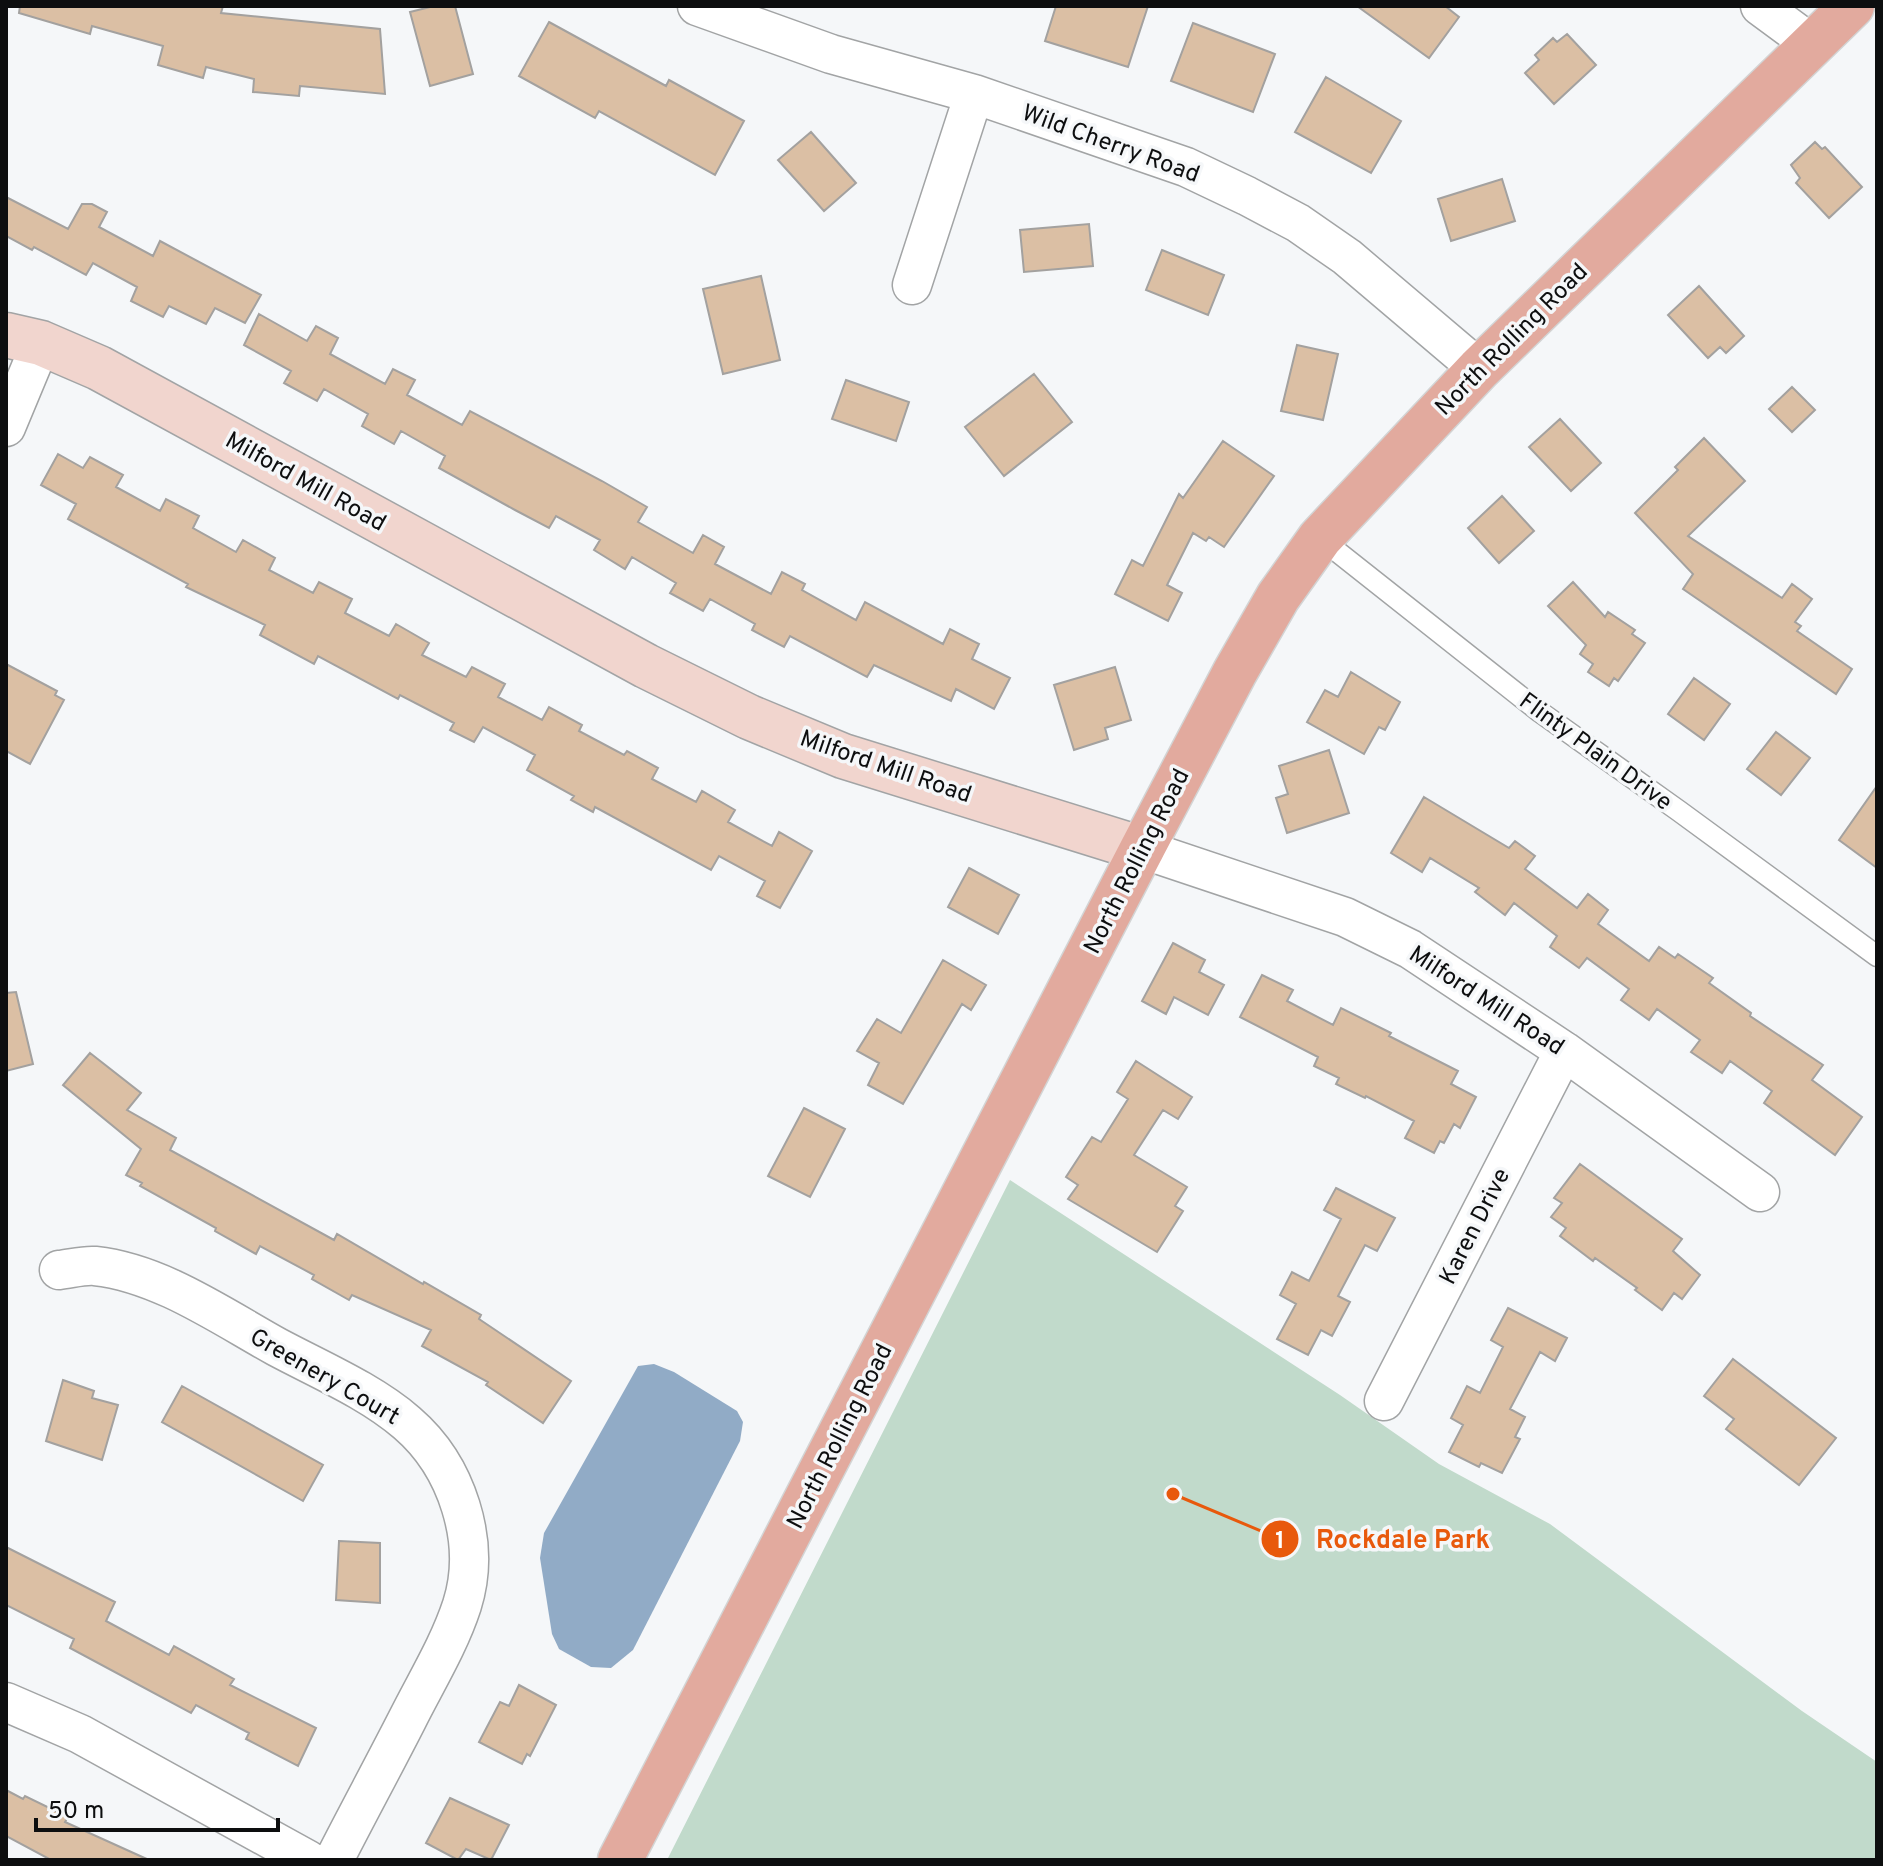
<svg xmlns="http://www.w3.org/2000/svg" width="1883" height="1866" font-family="Overpass,sans-serif">
	<style>
		.green { fill: #c1dacb }
		.water { fill: #91abc6 }
		.building { fill: #dbbfa4; stroke: #a3a19f; stroke-width: 2 }
		.lines { fill: none; stroke-linecap: round; stroke-linejoin: round }
		.lane-casing { stroke: #a2a4a5; stroke-width: 23 }
		.street-casing { stroke: #a2a4a5; stroke-width: 41 }
		.secondary-casing { stroke: #a2a4a5; stroke-width: 47 }
		.primary-casing { stroke: #d3d4d4; stroke-width: 47 }
		.lane { stroke: #fff; stroke-width: 20 }
		.street { stroke: #fff; stroke-width: 38 }
		.secondary { stroke: #f1d5ce; stroke-width: 44 }
		.primary { stroke: #e2aa9e; stroke-width: 44 }
		.labels { text-anchor: middle; stroke-width: 7; stroke-linejoin: round; paint-order: stroke }
		.street-label { font-size: 24px; fill: #0d0e0f; stroke: #f5f7f9 }
		.leader { fill: none; stroke: #e8590c; stroke-width: 3 }
		.callout-dot { fill: #e8590c; stroke: #f5f7f9; stroke-width: 3 }
		.mark-label { font-size: 24px; text-anchor: middle; font-weight: bold; fill: #fff }
		.callout-label { font-size: 26px; text-anchor: middle; font-weight: bold; fill: #e8590c; stroke: #f5f7f9; stroke-width: 7; stroke-linejoin: round; paint-order: stroke }
	</style>
	<rect width="100%" height="100%" fill="#f5f7f9"/>
	<path class="green" d="M 1010,1180 L 1340,1395 L 1439,1464 L 1550,1524 L 1802,1711 L 1877,1762 L 1877,1860 L 667,1860 Z"/>
	<path class="water" d="M 654,1364 L 674,1372 L 737,1411 L 743,1422 L 740,1441 L 633,1650 L 611,1668 L 591,1667 L 559,1649 L 552,1634 L 540,1558 L 544,1533 L 638,1366 Z"/>
	<path class="building" d="M 20,6 L 223,6 L 221,13 L 380,29 L 385,94 L 300,86 L 299,96 L 253,92 L 254,79 L 206,67 L 203,78 L 158,65 L 163,46 L 92,26 L 90,34 L 19,13 Z
		M 434,6 L 455,6 L 473,74 L 430,86 L 410,12 Z
		M 1056,6 L 1148,6 L 1128,67 L 1045,41 Z
		M 1357,6 L 1445,6 L 1459,17 L 1429,58 Z
		M 549,22 L 666,86 L 669,80 L 744,121 L 715,175 L 599,111 L 595,118 L 519,76 Z
		M 1193,23 L 1275,54 L 1253,112 L 1171,81 Z
		M 1567,34 L 1596,65 L 1554,104 L 1525,73 L 1539,60 L 1535,55 L 1553,38 L 1557,42 Z
		M 1326,77 L 1401,121 L 1371,173 L 1295,132 Z
		M 811,132 L 856,183 L 824,211 L 778,160 Z
		M 1815,142 L 1822,149 L 1825,147 L 1862,187 L 1829,218 L 1796,183 L 1800,178 L 1791,165 Z
		M 1502,179 L 1515,221 L 1451,241 L 1438,199 Z
		M 6,197 L 68,229 L 82,204 L 92,204 L 107,212 L 99,227 L 153,256 L 160,241 L 261,295 L 245,323 L 215,308 L 206,324 L 169,306 L 163,317 L 131,301 L 137,287 L 93,263 L 86,275 L 34,247 L 32,250 L 6,236 Z
		M 1089,224 L 1093,266 L 1024,272 L 1020,230 Z
		M 1162,250 L 1224,275 L 1208,315 L 1146,290 Z
		M 761,276 L 780,360 L 723,374 L 703,289 Z
		M 1699,286 L 1744,336 L 1726,353 L 1720,347 L 1708,358 L 1668,315 Z
		M 259,314 L 307,341 L 316,326 L 338,338 L 330,354 L 385,384 L 393,369 L 415,380 L 407,395 L 462,425 L 470,411 L 602,481 L 647,507 L 638,522 L 693,553 L 703,535 L 724,547 L 715,564 L 771,594 L 782,572 L 805,584 L 802,590 L 856,620 L 865,602 L 943,644 L 950,629 L 979,644 L 972,659 L 1010,678 L 994,709 L 956,689 L 951,701 L 874,665 L 867,677 L 790,636 L 784,647 L 752,630 L 755,624 L 710,599 L 703,611 L 670,593 L 676,583 L 632,557 L 625,569 L 594,550 L 600,540 L 556,516 L 549,528 L 515,510 L 439,468 L 445,456 L 401,431 L 394,444 L 362,426 L 368,414 L 324,389 L 317,401 L 284,383 L 291,371 L 244,345 Z
		M 1297,345 L 1338,354 L 1323,420 L 1281,411 Z
		M 1034,374 L 1072,422 L 1004,476 L 965,427 Z
		M 846,380 L 909,402 L 896,441 L 832,419 Z
		M 1792,387 L 1815,410 L 1792,432 L 1769,409 Z
		M 1560,419 L 1601,463 L 1571,491 L 1529,447 Z
		M 1704,438 L 1745,481 L 1688,536 L 1782,598 L 1792,584 L 1812,599 L 1795,622 L 1801,626 L 1797,631 L 1852,669 L 1836,694 L 1683,589 L 1693,574 L 1635,513 L 1678,470 L 1675,467 Z
		M 1223,441 L 1274,476 L 1224,547 L 1209,537 L 1206,541 L 1193,533 L 1167,585 L 1182,593 L 1168,621 L 1115,594 L 1132,560 L 1143,566 L 1179,494 L 1183,498 Z
		M 58,454 L 83,468 L 90,457 L 123,475 L 116,487 L 160,511 L 166,499 L 199,516 L 193,528 L 236,552 L 243,540 L 275,558 L 269,570 L 313,593 L 319,582 L 352,599 L 345,613 L 389,636 L 396,624 L 429,643 L 422,655 L 466,677 L 472,667 L 505,684 L 498,697 L 542,720 L 549,707 L 582,725 L 579,731 L 624,755 L 627,751 L 658,768 L 652,779 L 696,802 L 702,791 L 735,810 L 728,822 L 772,846 L 779,832 L 812,851 L 780,908 L 757,896 L 765,881 L 719,856 L 711,870 L 595,807 L 593,812 L 571,800 L 574,796 L 527,770 L 535,755 L 483,727 L 474,742 L 450,730 L 454,723 L 400,695 L 398,699 L 318,656 L 314,664 L 260,635 L 265,625 L 186,587 L 188,584 L 68,519 L 76,504 L 41,485 Z
		M 1502,496 L 1534,531 L 1499,563 L 1468,528 Z
		M 1573,582 L 1605,617 L 1608,612 L 1635,630 L 1632,634 L 1645,643 L 1618,681 L 1614,678 L 1609,686 L 1588,672 L 1593,664 L 1580,654 L 1586,645 L 1548,606 Z
		M 6,664 L 57,691 L 55,695 L 64,700 L 30,764 L 6,751 Z
		M 1115,667 L 1131,720 L 1105,728 L 1108,739 L 1074,750 L 1054,685 Z
		M 1351,672 L 1400,702 L 1385,730 L 1379,727 L 1364,754 L 1307,722 L 1325,690 L 1338,697 Z
		M 1694,678 L 1730,704 L 1704,740 L 1668,714 Z
		M 1776,732 L 1810,758 L 1781,795 L 1747,769 Z
		M 1329,750 L 1349,813 L 1287,833 L 1276,798 L 1288,794 L 1279,766 Z
		M 1877,786 L 1877,868 L 1839,840 Z
		M 1424,797 L 1509,848 L 1515,841 L 1535,856 L 1525,869 L 1577,908 L 1588,894 L 1608,910 L 1598,924 L 1649,961 L 1659,947 L 1675,958 L 1678,954 L 1713,978 L 1709,983 L 1751,1013 L 1750,1016 L 1823,1065 L 1812,1080 L 1862,1117 L 1835,1155 L 1764,1103 L 1772,1091 L 1730,1061 L 1722,1073 L 1691,1052 L 1700,1040 L 1657,1009 L 1649,1020 L 1621,1000 L 1629,989 L 1587,958 L 1579,968 L 1550,947 L 1557,936 L 1514,903 L 1505,915 L 1475,892 L 1479,888 L 1430,858 L 1422,872 L 1391,853 Z
		M 969,868 L 1019,895 L 998,934 L 948,907 Z
		M 1173,943 L 1205,960 L 1199,972 L 1224,985 L 1208,1015 L 1174,997 L 1166,1014 L 1142,1001 Z
		M 943,960 L 986,985 L 971,1010 L 962,1004 L 903,1104 L 868,1085 L 879,1063 L 857,1051 L 877,1019 L 901,1033 Z
		M 1262,975 L 1293,990 L 1287,1001 L 1333,1025 L 1341,1008 L 1391,1033 L 1389,1036 L 1458,1071 L 1451,1084 L 1476,1097 L 1460,1128 L 1454,1124 L 1444,1143 L 1440,1141 L 1434,1153 L 1405,1138 L 1414,1121 L 1366,1096 L 1365,1098 L 1336,1084 L 1339,1078 L 1314,1066 L 1318,1057 L 1240,1017 Z
		M 16,992 L 33,1064 L 6,1071 L 6,993 Z
		M 90,1053 L 141,1093 L 127,1110 L 176,1138 L 170,1150 L 334,1240 L 337,1234 L 423,1284 L 424,1282 L 481,1315 L 479,1319 L 571,1381 L 543,1423 L 486,1385 L 488,1382 L 422,1346 L 431,1330 L 352,1295 L 349,1300 L 312,1279 L 314,1275 L 260,1246 L 256,1254 L 215,1231 L 216,1228 L 140,1186 L 142,1183 L 126,1175 L 141,1149 L 63,1085 Z
		M 1136,1061 L 1192,1097 L 1178,1119 L 1163,1110 L 1134,1155 L 1187,1187 L 1175,1206 L 1183,1211 L 1157,1252 L 1068,1199 L 1078,1185 L 1066,1177 L 1092,1137 L 1101,1142 L 1128,1099 L 1117,1092 Z
		M 804,1108 L 845,1129 L 810,1197 L 768,1176 Z
		M 1580,1164 L 1682,1239 L 1673,1251 L 1700,1275 L 1682,1299 L 1674,1293 L 1662,1310 L 1635,1290 L 1637,1288 L 1595,1258 L 1593,1261 L 1560,1236 L 1566,1228 L 1551,1217 L 1562,1203 L 1554,1198 Z
		M 1336,1188 L 1395,1218 L 1377,1251 L 1365,1245 L 1338,1296 L 1350,1302 L 1332,1336 L 1321,1330 L 1308,1355 L 1277,1339 L 1296,1304 L 1280,1295 L 1292,1272 L 1309,1281 L 1341,1219 L 1324,1210 Z
		M 1508,1308 L 1567,1338 L 1555,1361 L 1540,1352 L 1510,1409 L 1525,1417 L 1515,1437 L 1520,1439 L 1502,1473 L 1481,1463 L 1479,1467 L 1449,1452 L 1463,1425 L 1451,1418 L 1467,1386 L 1480,1393 L 1503,1347 L 1491,1340 Z
		M 1733,1359 L 1836,1438 L 1799,1485 L 1726,1429 L 1734,1419 L 1704,1396 Z
		M 63,1380 L 94,1391 L 92,1398 L 118,1405 L 102,1460 L 46,1441 Z
		M 182,1386 L 323,1465 L 303,1501 L 162,1422 Z
		M 339,1541 L 380,1543 L 380,1603 L 336,1600 Z
		M 6,1547 L 115,1602 L 106,1621 L 169,1655 L 174,1646 L 234,1679 L 230,1685 L 316,1728 L 298,1766 L 246,1739 L 249,1733 L 196,1705 L 191,1713 L 70,1648 L 74,1639 L 6,1605 Z
		M 519,1685 L 556,1705 L 530,1756 L 527,1754 L 522,1764 L 479,1742 L 500,1702 L 509,1706 Z
		M 6,1790 L 23,1799 L 25,1796 L 68,1817 L 65,1822 L 149,1860 L 51,1860 L 6,1836 Z
		M 450,1798 L 509,1825 L 491,1860 L 466,1849 L 458,1860 L 426,1843 Z"/>
	<g class="lines">
		<defs>
			<path id="lane" d="M 1320,538 L 1540,712 L 1679,811 L 1877,956"/>
			<path id="street" d="M 697,6 L 831,54 L 974,94 L 1186,167 L 1247,196 L 1298,223 L 1347,257 L 1479,369
				M 1760,6 L 1813,45
				M 912,285 L 974,94
				M 6,427 L 41,343
				M 1142,849 L 1345,917 L 1410,949 L 1564,1051 L 1760,1192
				M 59,1270 C 70,1269 83,1265 95,1266 C 160,1273 221,1316 277,1347 C 320,1370 370,1391 407,1423 C 457,1466 482,1542 462,1605 C 449,1645 426,1682 407,1720 C 383,1767 358,1813 334,1860
				M 1384,1401 L 1564,1051
				M 6,1702 L 80,1734 L 308,1860"/>
			<path id="secondary" d="M 6,335 L 41,343 L 99,368 L 646,666 L 749,717 L 843,756 L 1142,849"/>
			<path id="primary" d="M 620,1860 L 1142,849 L 1235,672 L 1278,597 L 1320,538 L 1479,369 L 1852,6"/>
		</defs>
		<use href="#lane" class="lane-casing"/>
		<use href="#street" class="street-casing"/>
		<use href="#secondary" class="secondary-casing"/>
		<use href="#primary" class="primary-casing"/>
		<use href="#lane" class="lane"/>
		<use href="#street" class="street"/>
		<use href="#secondary" class="secondary"/>
		<use href="#primary" class="primary"/>
	</g>
	<g class="labels">
		<g class="street-label">
			<text transform="translate(1111 143) rotate(20)" y="8">Wild Cherry Road</text>
			<text transform="translate(1511 339) rotate(-45)" y="8">North Rolling Road</text>
			<text transform="translate(306 481) rotate(29)" y="8">Milford Mill Road</text>
			<text transform="translate(1596 751) rotate(36)" y="8">Flinty Plain Drive</text>
			<text transform="translate(886 766) rotate(19)" y="8">Milford Mill Road</text>
			<text transform="translate(1136 861) rotate(-63)" y="8">North Rolling Road</text>
			<text transform="translate(1487 1000) rotate(33)" y="8">Milford Mill Road</text>
			<text transform="translate(1474 1226) rotate(-63)" y="8">Karen Drive</text>
			<text transform="translate(325 1376) rotate(30)" y="8">Greenery Court</text>
			<text transform="translate(839 1436) rotate(-63)" y="8">North Rolling Road</text>
		</g>
	</g>
	<path class="leader" d="M1173 1494L1280 1539"/>
	<g class="callout-dot">
		<circle cx="1173" cy="1494" r="8"/>
		<circle cx="1280" cy="1539" r="20"/>
	</g>
	<g class="mark-label">
		<text x="1280" y="1548">1</text>
	</g>
	<g class="callout-label">
		<text x="1403" y="1548">Rockdale Park</text>
	</g>
	<rect width="1883" height="1866" fill="none" stroke="#0d0e0f" stroke-width="16"/>
	<path d="M36 1818v12h242v-12" fill="none" stroke="#0d0e0f" stroke-width="4"/>
	<text x="48" y="1818" font-size="24" fill="#0d0e0f" stroke="#f5f7f9" stroke-width="6" paint-order="stroke">50 m</text>
</svg>
